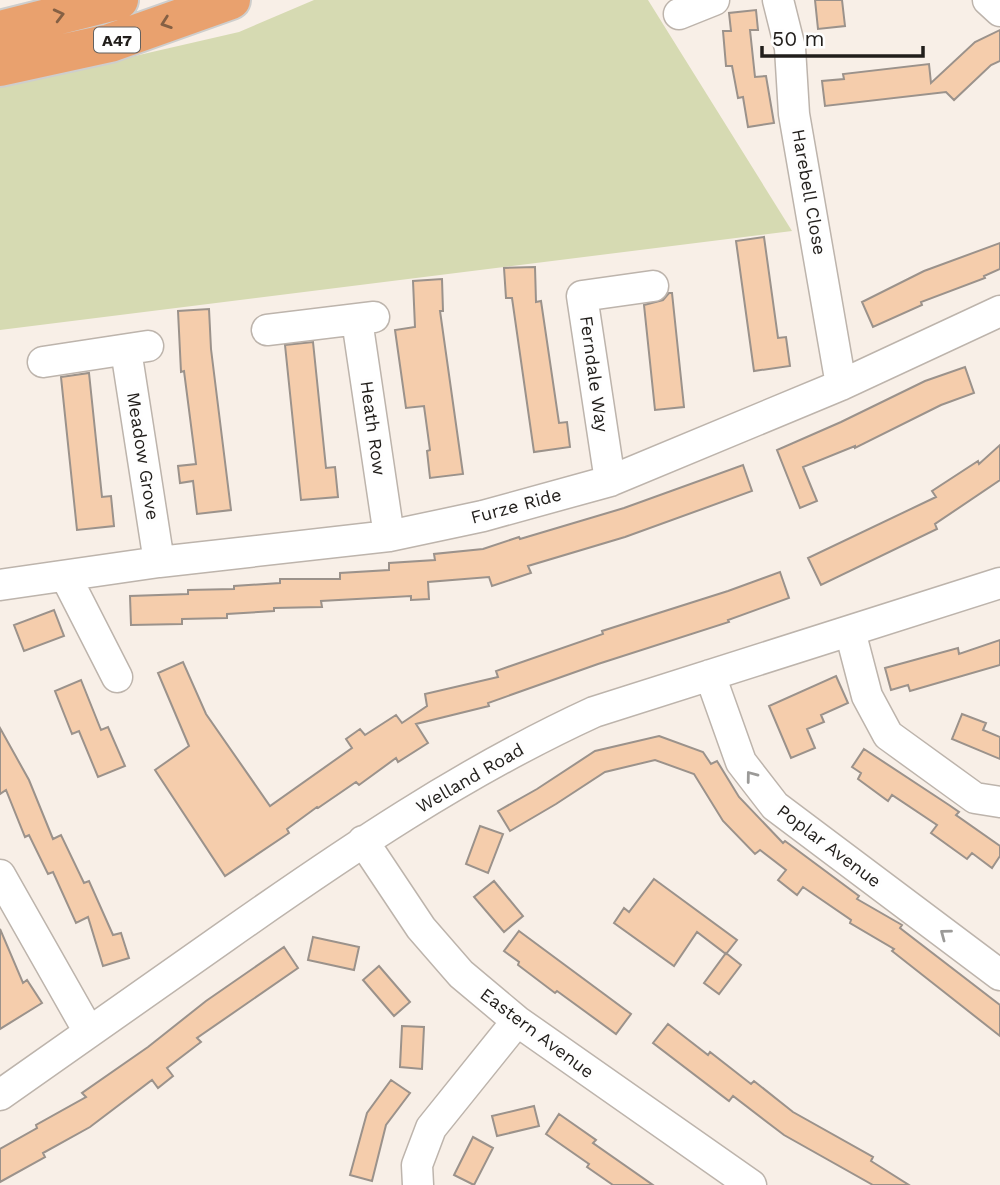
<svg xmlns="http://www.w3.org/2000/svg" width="1000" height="1185" font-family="'Work Sans',sans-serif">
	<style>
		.green { fill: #d6dab2 }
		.building { fill: #f5cdac; stroke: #9b928b; stroke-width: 2 }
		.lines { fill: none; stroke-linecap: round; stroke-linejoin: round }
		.minor-casing { stroke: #bdb4ac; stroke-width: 33 }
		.highway-casing { stroke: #cececd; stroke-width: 42 }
		.minor { stroke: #fff; stroke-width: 30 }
		.highway { stroke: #e9a16e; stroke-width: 38 }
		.oneway { stroke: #856044 }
		.oneway2 { stroke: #9b9a98 }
		.labels { text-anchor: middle; stroke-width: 7; stroke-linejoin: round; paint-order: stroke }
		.shield { fill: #fefefe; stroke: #63615f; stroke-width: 2 }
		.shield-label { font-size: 16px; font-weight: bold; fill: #211e1b }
		.street-label { font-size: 18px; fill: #211e1b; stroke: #fefefe }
	</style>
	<rect width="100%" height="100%" fill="#f8efe7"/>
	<path class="green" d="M 314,0 L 648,0 L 792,231 L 0,330 L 0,87 L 239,32 Z"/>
	<path class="building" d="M 815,0 L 842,0 L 845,26 L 818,29 Z
		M 756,10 L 758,30 L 750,30 L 755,77 L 766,76 L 774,123 L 748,127 L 743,97 L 738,98 L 732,66 L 726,66 L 723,31 L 731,31 L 729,13 Z
		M 1000,30 L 1000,61 L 991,65 L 954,100 L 946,92 L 825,106 L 822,81 L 844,79 L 843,74 L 929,64 L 931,83 L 975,42 Z
		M 764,237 L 778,338 L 786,337 L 790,366 L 754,371 L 736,241 Z
		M 1000,243 L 1000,269 L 984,276 L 985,278 L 921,302 L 922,305 L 873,327 L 862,302 L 924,271 Z
		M 535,267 L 536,302 L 541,301 L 559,423 L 567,422 L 570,447 L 534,452 L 512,298 L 506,298 L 504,268 Z
		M 442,279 L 443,311 L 440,311 L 463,474 L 430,478 L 427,451 L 430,450 L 424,406 L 406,408 L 395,330 L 415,327 L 413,281 Z
		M 669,293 L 672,293 L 684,407 L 655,410 L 644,305 L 663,300 Z
		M 209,309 L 211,349 L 231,510 L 197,514 L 193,481 L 180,483 L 178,466 L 196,464 L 184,371 L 181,372 L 178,311 Z
		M 313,342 L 326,468 L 335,467 L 338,497 L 301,500 L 285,345 Z
		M 965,367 L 974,393 L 941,405 L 855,448 L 855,446 L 803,467 L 817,501 L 800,508 L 777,450 L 841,422 L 925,381 Z
		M 89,373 L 102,497 L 111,496 L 114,526 L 77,530 L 61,377 Z
		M 1000,445 L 1000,480 L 935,524 L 937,529 L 821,585 L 808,558 L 936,497 L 932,491 L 978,461 L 979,464 Z
		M 743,465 L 752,491 L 625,537 L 528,566 L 531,573 L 492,586 L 489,577 L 428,582 L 429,599 L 411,600 L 411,596 L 321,601 L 322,607 L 274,608 L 274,611 L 227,614 L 227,618 L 182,619 L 182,624 L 131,625 L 130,596 L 188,594 L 188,590 L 234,589 L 234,586 L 280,583 L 280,579 L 340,579 L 340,573 L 389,570 L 389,563 L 435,560 L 434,554 L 483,549 L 519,537 L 520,539 L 624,508 Z
		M 780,572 L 789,598 L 728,620 L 729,622 L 598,664 L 488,703 L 489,706 L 416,724 L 428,743 L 398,762 L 396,758 L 359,785 L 356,782 L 318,808 L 317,807 L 287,829 L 289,833 L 225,876 L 155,770 L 189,746 L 158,673 L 183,662 L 206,714 L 270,806 L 352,748 L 346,739 L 360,729 L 365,735 L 396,715 L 402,723 L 427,706 L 425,694 L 498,677 L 496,671 L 603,634 L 602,631 L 728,591 Z
		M 54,610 L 64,636 L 24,651 L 14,625 Z
		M 1000,640 L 1000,665 L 910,691 L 908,685 L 891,690 L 885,668 L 958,648 L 959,654 Z
		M 836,676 L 848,703 L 821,715 L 824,722 L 807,729 L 815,748 L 791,758 L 769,706 Z
		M 81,680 L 101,730 L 108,727 L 125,766 L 98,777 L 79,731 L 72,734 L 55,691 Z
		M 962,714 L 986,723 L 983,730 L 1000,737 L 1000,759 L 952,739 Z
		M 0,728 L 29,780 L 53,839 L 61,835 L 84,883 L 89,881 L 113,935 L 121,933 L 129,958 L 103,966 L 88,917 L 76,923 L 53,872 L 48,874 L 29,835 L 25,837 L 6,790 L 0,794 Z
		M 659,736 L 703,752 L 711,764 L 717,761 L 739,797 L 783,843 L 785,841 L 859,896 L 857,899 L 902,925 L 900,928 L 1000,1005 L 1000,1036 L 892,951 L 894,949 L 850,923 L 851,920 L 803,887 L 797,895 L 778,880 L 786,870 L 760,850 L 755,854 L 723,821 L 694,774 L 655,760 L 605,772 L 556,804 L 510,831 L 498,811 L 537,789 L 595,751 Z
		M 864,749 L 949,805 L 959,812 L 956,815 L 1000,846 L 1000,856 L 992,868 L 972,853 L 967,859 L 931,833 L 937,825 L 892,795 L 888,801 L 858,779 L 861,773 L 852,767 Z
		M 480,826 L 503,834 L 488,873 L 466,864 Z
		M 654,879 L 737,940 L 726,954 L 697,932 L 674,966 L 614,923 L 624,908 L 629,912 Z
		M 494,881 L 523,916 L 504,932 L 474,897 Z
		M 0,929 L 23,983 L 27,980 L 42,1003 L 0,1029 Z
		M 519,931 L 631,1014 L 616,1034 L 557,991 L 555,993 L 518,965 L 519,962 L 504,951 Z
		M 313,937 L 359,947 L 354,970 L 308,960 Z
		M 284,947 L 298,968 L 197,1038 L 201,1042 L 167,1068 L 173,1076 L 158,1088 L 152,1080 L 90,1127 L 43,1153 L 45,1157 L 0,1182 L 0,1149 L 37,1128 L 36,1125 L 86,1097 L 82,1093 L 148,1047 L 206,1001 Z
		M 726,953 L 741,965 L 719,994 L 704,983 Z
		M 379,966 L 410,1002 L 394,1016 L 363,980 Z
		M 668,1024 L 708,1055 L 710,1052 L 751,1084 L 754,1081 L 793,1112 L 873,1157 L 871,1161 L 909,1185 L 873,1185 L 784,1135 L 733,1096 L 729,1101 L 653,1043 Z
		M 402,1026 L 424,1027 L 422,1069 L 400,1067 Z
		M 391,1080 L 410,1093 L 386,1125 L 372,1181 L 350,1175 L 367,1113 Z
		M 534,1106 L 539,1126 L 497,1136 L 492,1116 Z
		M 559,1114 L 596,1140 L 593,1143 L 653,1185 L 613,1185 L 587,1167 L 589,1164 L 546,1134 Z
		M 473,1137 L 493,1148 L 474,1185 L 454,1175 Z"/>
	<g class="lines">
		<defs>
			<path id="minor" d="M 778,0 L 790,48 L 794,114 L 841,385
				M 988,0 L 1000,11
				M 679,14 L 714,0
				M 357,320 L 389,536
				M 267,330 L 374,317
				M 126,350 L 159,562
				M 43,362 L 148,346
				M 610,481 L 582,296 L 653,286
				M 66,577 L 117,677
				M 0,585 L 159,562 L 389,536 L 483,516 L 610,481 L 841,385 L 1000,311
				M 850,631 L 867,696 L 888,735 L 975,798 L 1000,802
				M 710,675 L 741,762 L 775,806 L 1000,975
				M 363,841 L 421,928 L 461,974 L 517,1021 L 751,1185
				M 0,875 L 89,1032
				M 0,1095 C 75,1042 151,989 226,936 C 344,853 463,772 594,712 L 1000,583
				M 418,1185 L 417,1165 L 431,1128 L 517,1021"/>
			<path id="highway" d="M 0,30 L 119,0
				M 0,67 L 110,43 L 231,0"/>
		</defs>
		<use href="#minor" class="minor-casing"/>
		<use href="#highway" class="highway-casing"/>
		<use href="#minor" class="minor"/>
		<use href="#highway" class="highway"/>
	</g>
	<defs><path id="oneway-chevron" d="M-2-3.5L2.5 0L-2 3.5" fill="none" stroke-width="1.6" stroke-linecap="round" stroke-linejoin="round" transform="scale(1.75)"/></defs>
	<g class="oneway">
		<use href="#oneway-chevron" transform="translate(59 15) rotate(-14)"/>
		<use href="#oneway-chevron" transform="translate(166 23) rotate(161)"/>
	</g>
	<g class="oneway2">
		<use href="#oneway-chevron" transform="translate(751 776) rotate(-127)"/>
		<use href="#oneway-chevron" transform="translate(945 934) rotate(-143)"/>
	</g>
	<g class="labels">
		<rect class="shield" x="94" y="27.5" width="46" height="25" rx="5"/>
		<g class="shield-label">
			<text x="117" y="46">A47</text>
		</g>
		<g class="street-label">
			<text transform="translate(809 192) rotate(80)" y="6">Harebell Close</text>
			<text transform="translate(594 374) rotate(82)" y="6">Ferndale Way</text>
			<text transform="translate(373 428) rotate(82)" y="6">Heath Row</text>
			<text transform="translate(143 456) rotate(81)" y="6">Meadow Grove</text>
			<text transform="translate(516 506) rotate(-15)" y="6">Furze Ride</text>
			<text transform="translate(470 778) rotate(-30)" y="6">Welland Road</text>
			<text transform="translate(829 846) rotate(37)" y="6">Poplar Avenue</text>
			<text transform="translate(537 1033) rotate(37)" y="6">Eastern Avenue</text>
		</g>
	</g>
	<path d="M762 46v10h161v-10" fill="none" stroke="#211e1b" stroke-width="3.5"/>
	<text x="772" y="46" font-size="21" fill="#211e1b" stroke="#fefefe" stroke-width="5" paint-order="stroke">50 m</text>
</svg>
